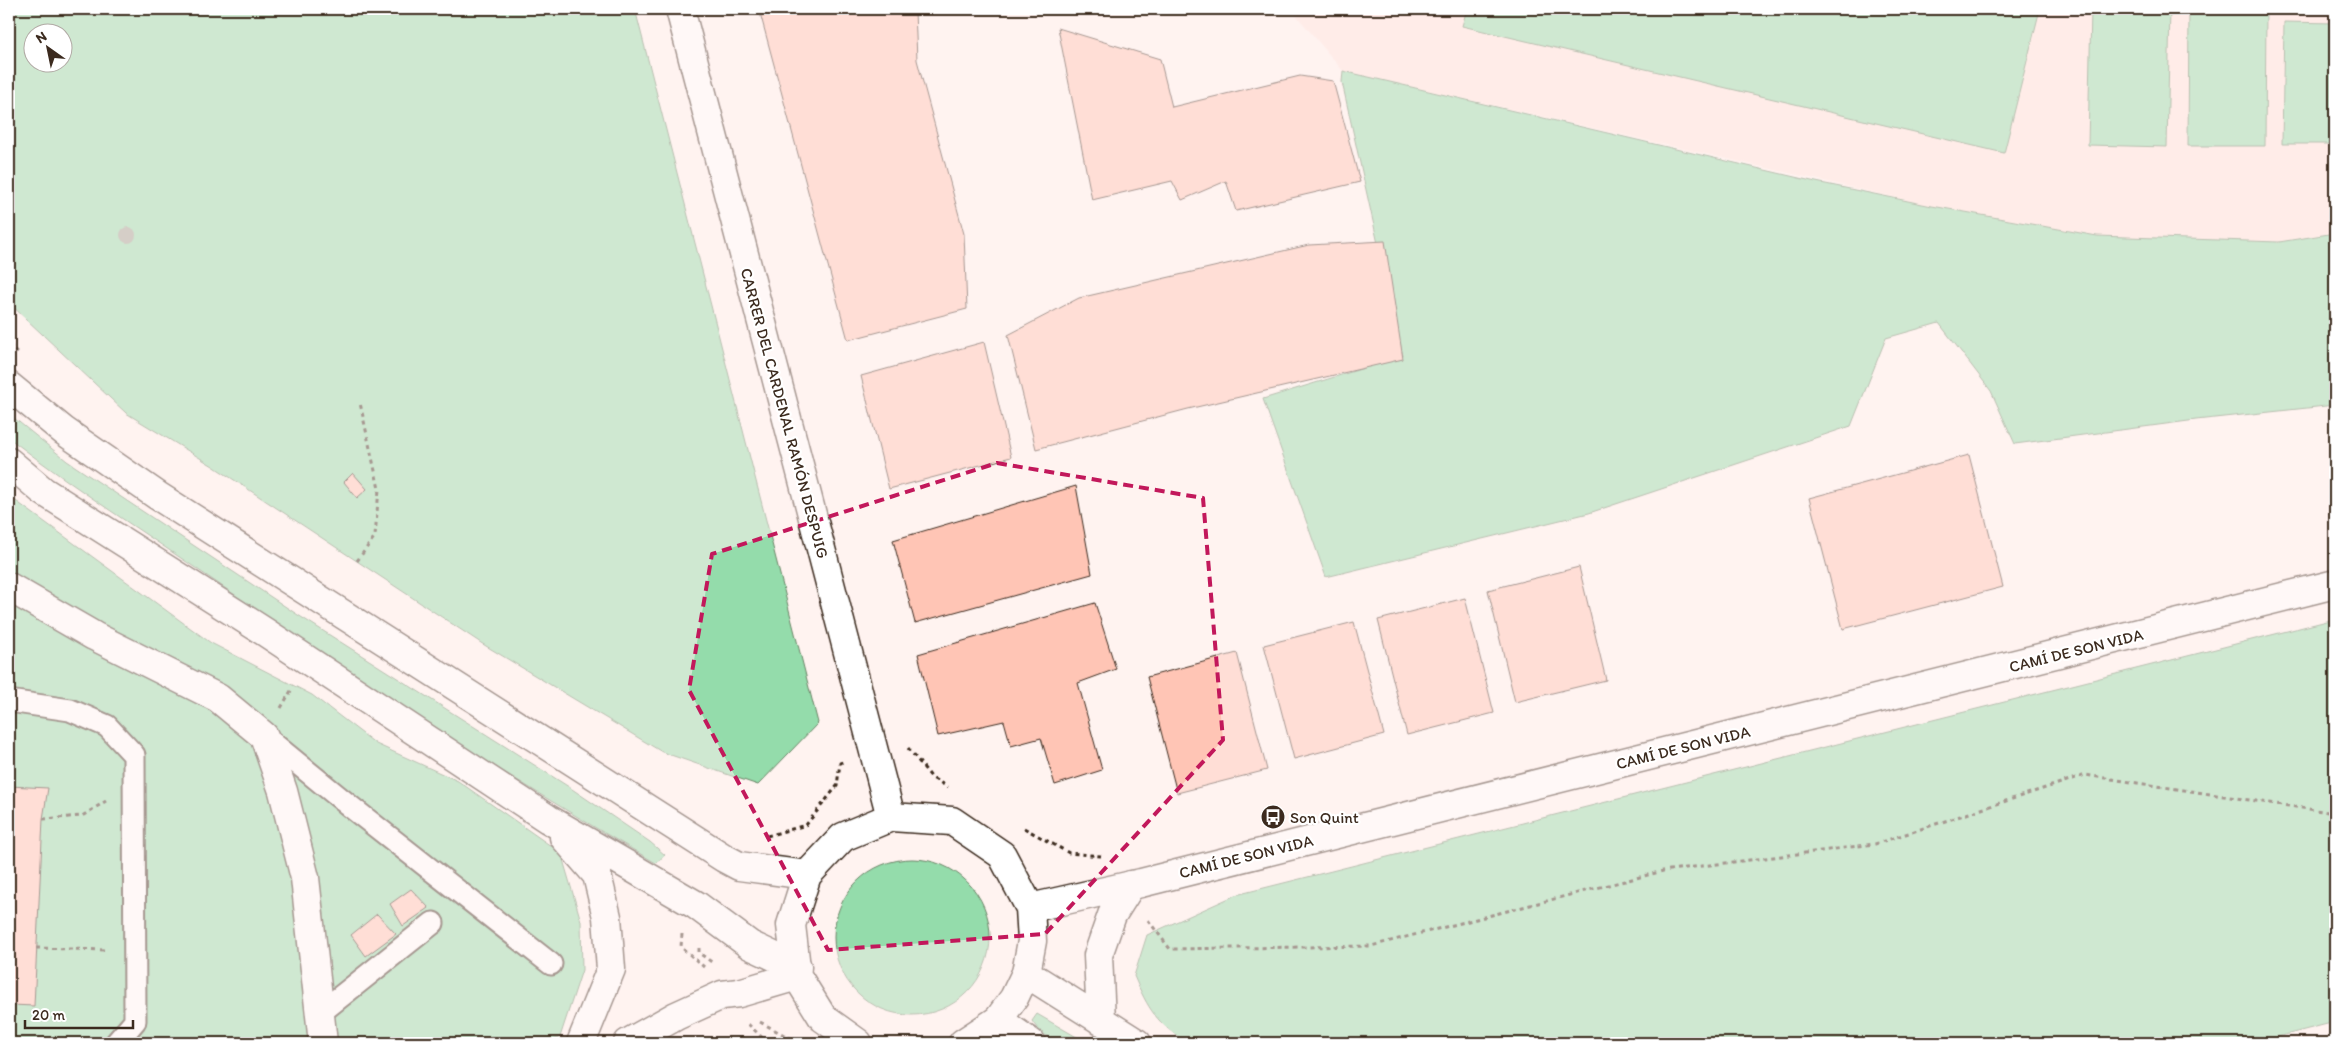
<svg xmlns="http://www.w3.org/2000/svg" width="2344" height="1052" font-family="Itim,sans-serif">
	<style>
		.built { fill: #ffe5de }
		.green { fill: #94dcab; stroke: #688364; fill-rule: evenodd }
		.building { fill: #ffc5b5; stroke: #3b2a1e }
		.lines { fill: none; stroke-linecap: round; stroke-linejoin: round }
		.service-casing { stroke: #3b2a1e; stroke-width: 25 }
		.minor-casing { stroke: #3b2a1e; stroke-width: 31 }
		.tertiary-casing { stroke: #3b2a1e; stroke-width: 31 }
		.path { stroke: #3b2a1e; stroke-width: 3; stroke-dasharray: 4 4; stroke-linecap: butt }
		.service { stroke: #fff; stroke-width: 21 }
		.minor { stroke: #fff; stroke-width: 28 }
		.tertiary { stroke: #fff; stroke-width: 28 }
		.tree { fill: #a2a294 }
		.marked { fill: none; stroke: #c2185b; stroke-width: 4; stroke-dasharray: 10 6; stroke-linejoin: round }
		.labels { text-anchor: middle; stroke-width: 4.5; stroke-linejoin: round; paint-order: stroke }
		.street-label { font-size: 16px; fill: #3b2a1e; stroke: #fff }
		.poi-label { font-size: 16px; fill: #3b2a1e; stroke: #fff; text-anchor: start }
	</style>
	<rect width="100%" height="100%" fill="#fff3f0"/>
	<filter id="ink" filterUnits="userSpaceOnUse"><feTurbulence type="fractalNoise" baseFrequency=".02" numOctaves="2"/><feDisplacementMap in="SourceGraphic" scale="10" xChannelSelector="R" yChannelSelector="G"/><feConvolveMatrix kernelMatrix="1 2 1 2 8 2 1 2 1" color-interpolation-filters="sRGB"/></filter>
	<g filter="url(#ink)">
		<path class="built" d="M 1291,9 L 2335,9 L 2335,233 L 2279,242 L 2097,236 L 1932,206 L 1343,71 Z"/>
		<path class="green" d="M 9,9 L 635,9 L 818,723 L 758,785 L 662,752 L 481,643 L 213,466 L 126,413 L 9,303 ZM 32,32 L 62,32 L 62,62 L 32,62 Z
			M 1467,9 L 2040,9 L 2004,153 L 1462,26 Z
			M 2091,9 L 2170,9 L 2167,147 L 2088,145 Z
			M 2189,9 L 2266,9 L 2265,146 L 2188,146 Z
			M 2284,22 L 2335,23 L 2335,144 L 2282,144 Z
			M 1343,71 L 1816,182 L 1932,206 L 2097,236 L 2279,242 L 2335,233 L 2335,405 L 2196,420 L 2015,444 L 1991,391 L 1939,323 L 1886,338 L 1851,426 L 1589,513 L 1326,577 L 1263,399 L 1403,356 L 1342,82 Z
			M 9,414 L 67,461 L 298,615 L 569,787 L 650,842 L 665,855 L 656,863 C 504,776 357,679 213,580 C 145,533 75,489 9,438 Z
			M 9,496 L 211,643 L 312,695 L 376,744 L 458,781 L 561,853 L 581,921 L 582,970 L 560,1037 L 548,1043 L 9,1043 Z
			M 2335,619 L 2335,1022 L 2254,1043 L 1188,1043 C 1157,1024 1148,1009 1134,976 L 1147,935 L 1236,895 Z
			M834 937a78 78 0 1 1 156 0a78 78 0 1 1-156 0Z
			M 1037,1014 L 1087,1043 C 1064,1043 1046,1043 1032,1021 Z"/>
		<path class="building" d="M 759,9 L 906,9 L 915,11 L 917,60 L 964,234 L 967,309 L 848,340 Z
			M 1058,28 L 1160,59 L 1172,107 L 1300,76 L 1333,81 L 1360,182 L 1236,211 L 1226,181 L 1182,200 L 1172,181 L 1092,200 Z
			M 1385,241 L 1403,359 L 1188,409 L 1036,449 L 1008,335 L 1079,298 L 1309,245 Z
			M 984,342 L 1011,457 L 889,489 L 861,376 Z
			M 1969,455 L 2003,587 L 1843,629 L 1809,498 Z
			M 353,473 L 367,489 L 357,498 L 344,482 Z
			M 1076,486 L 1092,574 L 915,623 L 893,540 Z
			M 1579,567 L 1606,680 L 1515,702 L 1488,590 Z
			M 1465,598 L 1494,713 L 1407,735 L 1378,620 Z
			M 1095,603 L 1116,669 L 1078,683 L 1102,770 L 1055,785 L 1041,738 L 1011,746 L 1004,721 L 938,736 L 918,654 Z
			M 1354,622 L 1384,735 L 1294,759 L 1264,645 Z
			M 1237,653 L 1267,770 L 1177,793 L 1147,677 Z
			M 9,786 L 48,788 L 43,819 L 34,1006 L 12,1005 L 9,1043 Z
			M 411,889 L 429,908 L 403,926 L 390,904 Z
			M 377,914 L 396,934 L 366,956 L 351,935 Z"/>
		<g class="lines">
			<defs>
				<path id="service" d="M 9,701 L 70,710 L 107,726 L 134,755 L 135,1021 L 116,1043
					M 264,736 L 351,807 L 551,964
					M 320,1013 L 433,923"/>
				<path id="minor" d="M 680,9 L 891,817
					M 9,386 L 64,431 L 158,496 L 724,858 L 739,866 L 807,875
					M 9,462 L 43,491 L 265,632 L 548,819 L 696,905 L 750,945 L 797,967
					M 9,587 L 94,636 L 218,698 L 264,736 L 283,791 L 305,878 L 323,1043
					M 564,837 L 597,875 L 607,917 L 611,969 L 581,1043
					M 1026,973 L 1137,1043
					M 998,1020 L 1031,1043
					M 1101,1021 L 1098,955 L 1112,915 L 1131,885"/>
				<path id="tertiary" d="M 1030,908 L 1141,883 L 2335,584
					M 628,1043 L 676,1016 L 722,995 L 739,993 L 797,976
					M 858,1043 L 823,1018 L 797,976 L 791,925 L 807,875 L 843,837 L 891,817 L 952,821 L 1002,855 L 1030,908 L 1032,941 L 1026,973 L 1014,998 L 998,1020 L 963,1043"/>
			</defs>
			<use href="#service" class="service-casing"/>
			<use href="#minor" class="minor-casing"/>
			<use href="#tertiary" class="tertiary-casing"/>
			<path class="path" d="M 9,345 L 19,354
				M 357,561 L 375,536 L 379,489 L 360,403
				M 281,708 L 292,689
				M 908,748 L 932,778 L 948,787
				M 43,819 L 82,816 L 106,801
				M 1024,828 L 1069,853 L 1101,856
				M 767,836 L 806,825 L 837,786 L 840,763 L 843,762
				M 1148,920 L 1170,949 L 1371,946 L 1663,871 L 1875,844 L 2085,775 L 2335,813
				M 682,934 L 681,947 L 704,967
				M 36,948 L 105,950
				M 699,948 L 699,953 L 713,963
				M 760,1022 L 799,1043
				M 748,1024 L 768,1043"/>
			<use href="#service" class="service"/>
			<use href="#minor" class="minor"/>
			<use href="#tertiary" class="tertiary"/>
		</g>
		<circle class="tree" cx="128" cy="235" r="8"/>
	</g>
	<path d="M0 0H2344V1052H0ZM 997,463 L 1203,498 L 1223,740 L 1045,934 L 828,950 L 689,690 L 712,554 Z" fill="#fff3f0" fill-opacity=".55" fill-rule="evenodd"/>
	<path class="marked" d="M 997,463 L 1203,498 L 1223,740 L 1045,934 L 828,950 L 689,690 L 712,554 Z"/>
	<defs>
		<symbol id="bus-disc" viewBox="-11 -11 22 22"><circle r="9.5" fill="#3b2a1e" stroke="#fff"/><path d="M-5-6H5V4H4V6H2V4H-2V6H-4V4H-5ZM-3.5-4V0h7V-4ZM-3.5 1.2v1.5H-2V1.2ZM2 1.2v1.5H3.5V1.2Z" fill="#fff"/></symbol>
	</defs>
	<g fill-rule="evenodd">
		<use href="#bus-disc" x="1259" y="803" width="28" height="28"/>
	</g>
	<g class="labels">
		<g class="street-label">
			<text transform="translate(785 413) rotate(75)" y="6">CARRER DEL CARDENAL RAMÓN DESPUIG</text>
			<text transform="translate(2076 650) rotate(-14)" y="6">CAMÍ DE SON VIDA</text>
			<text transform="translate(1683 747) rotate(-14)" y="6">CAMÍ DE SON VIDA</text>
			<text transform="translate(1246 856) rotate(-14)" y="6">CAMÍ DE SON VIDA</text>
		</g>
		<g class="poi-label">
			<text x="1290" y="823">Son Quint</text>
		</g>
	</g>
	<rect width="2344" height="1052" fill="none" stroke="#fff" stroke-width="30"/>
	<rect x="15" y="15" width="2314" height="1022" fill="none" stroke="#3b2a1e" stroke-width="2" filter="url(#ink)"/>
	<g transform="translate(48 48) rotate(327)"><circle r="24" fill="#ffffff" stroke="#b1aaa5"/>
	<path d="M0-4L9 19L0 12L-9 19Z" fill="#3b2a1e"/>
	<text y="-8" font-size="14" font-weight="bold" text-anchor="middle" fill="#3b2a1e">N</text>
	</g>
	<path d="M25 1020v8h108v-8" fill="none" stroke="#3b2a1e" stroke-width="2.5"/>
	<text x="32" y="1020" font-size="15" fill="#3b2a1e" stroke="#ffffff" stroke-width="4" paint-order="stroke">20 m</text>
</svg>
